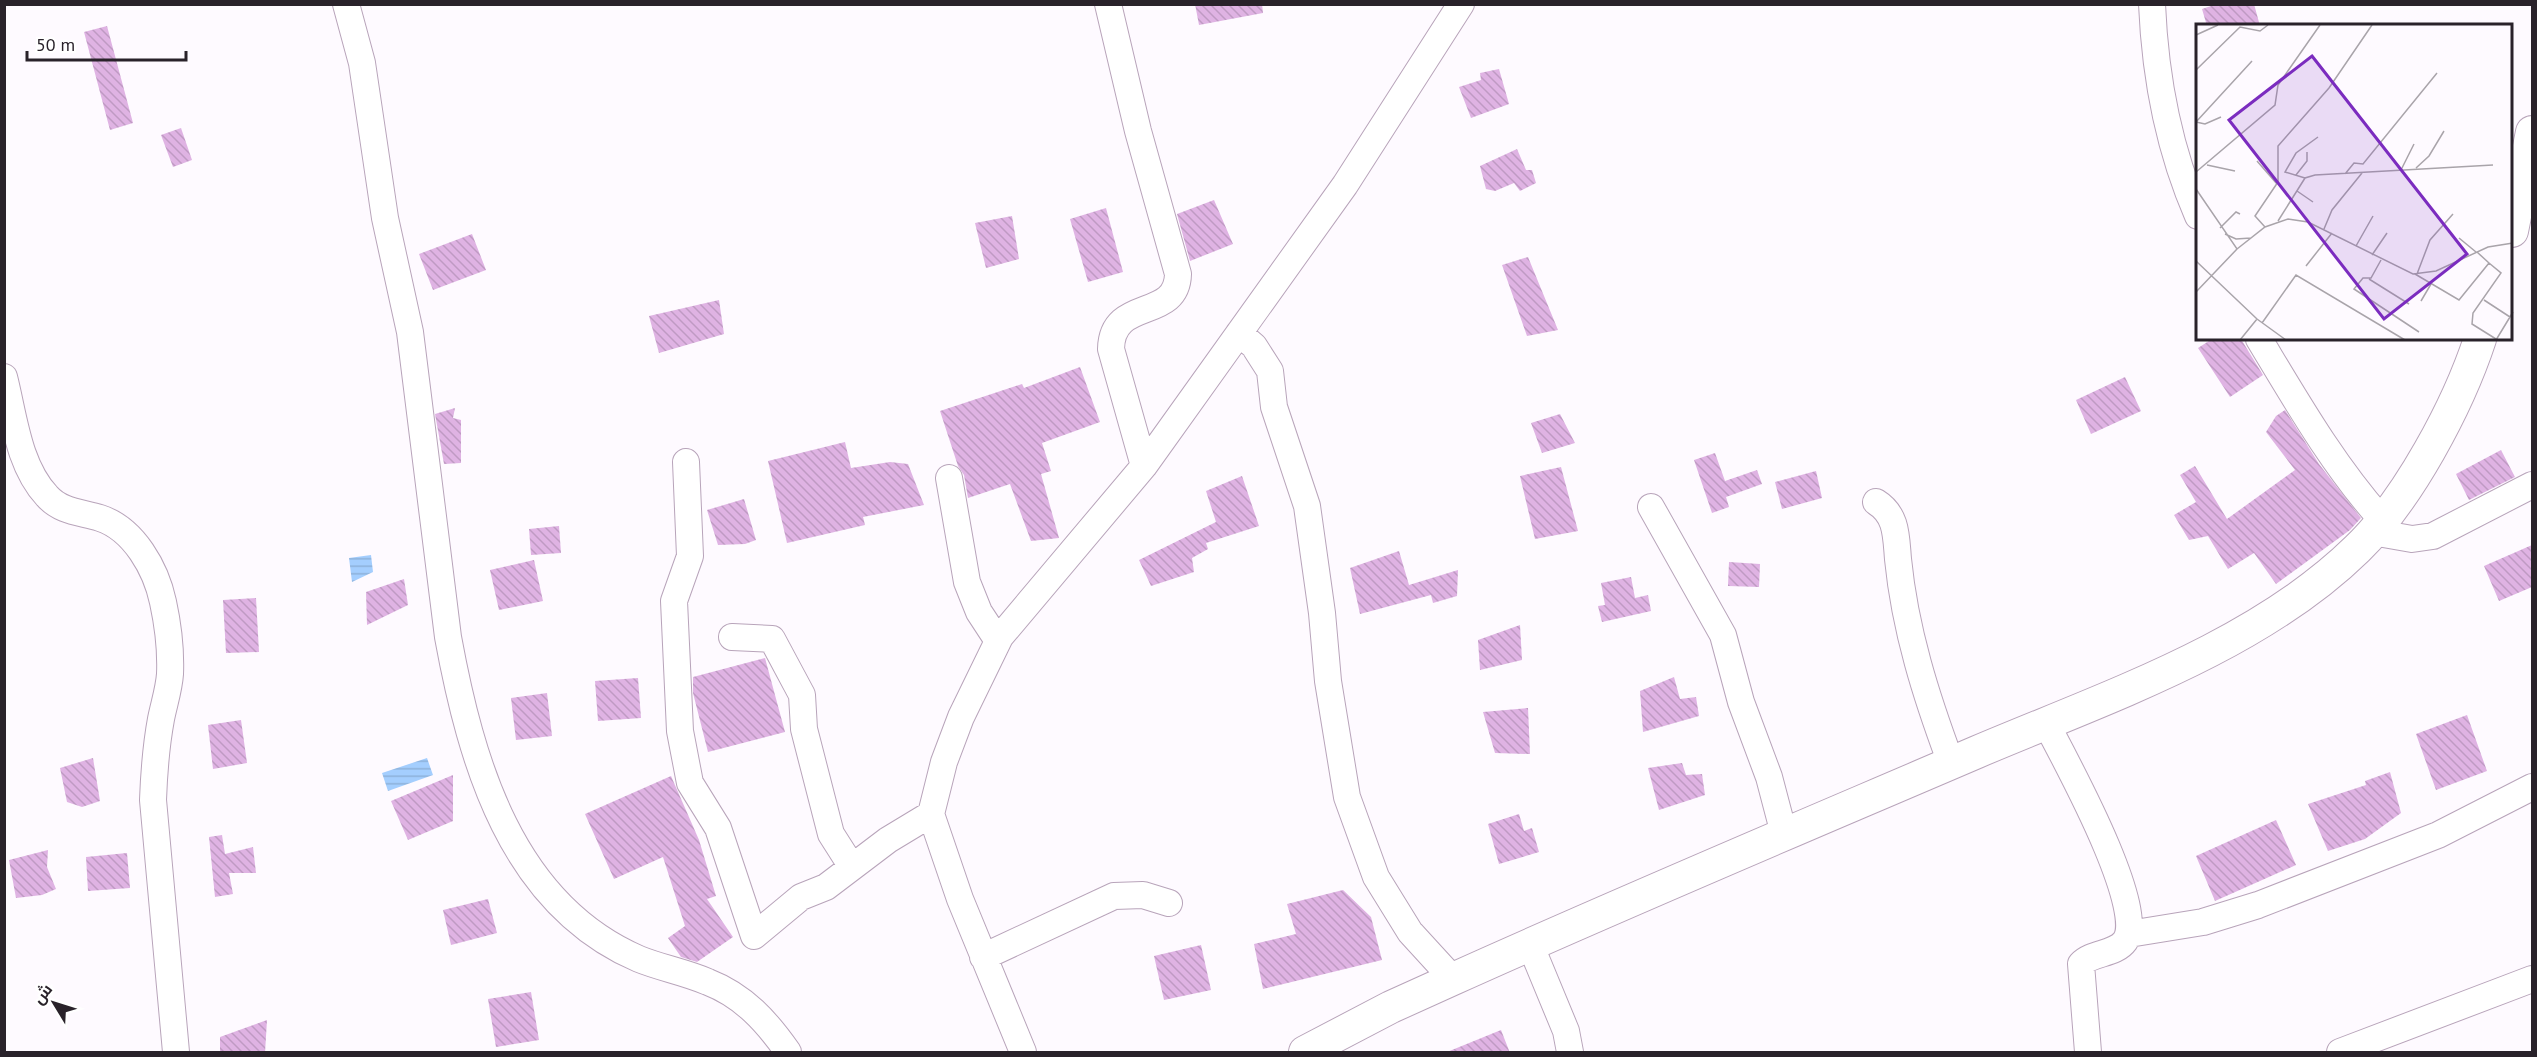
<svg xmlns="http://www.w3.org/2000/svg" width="2537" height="1057" font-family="'PT Sans',Cairo,sans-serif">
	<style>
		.water { fill: url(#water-rules) }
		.building { fill: url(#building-back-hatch) }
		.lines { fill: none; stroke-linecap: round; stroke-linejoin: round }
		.minor-casing { stroke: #b8a4ba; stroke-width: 28 }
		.tertiary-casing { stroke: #b8a4ba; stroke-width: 34 }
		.minor { stroke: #fff; stroke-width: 26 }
		.tertiary { stroke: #fff; stroke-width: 32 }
		.inset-road { fill: none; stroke: #a9a4aa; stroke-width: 1.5 }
		.view { fill: #7b2cbf; fill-opacity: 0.15; stroke: #7b2cbf; stroke-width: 3 }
		.inset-edge { fill: none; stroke: #29222a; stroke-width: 3 }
	</style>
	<defs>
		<pattern id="water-rules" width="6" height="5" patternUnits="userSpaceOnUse" patternTransform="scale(1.5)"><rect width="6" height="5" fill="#a4cefe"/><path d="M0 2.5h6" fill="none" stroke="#8db1da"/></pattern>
		<pattern id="building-back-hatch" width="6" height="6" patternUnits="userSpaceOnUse" patternTransform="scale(1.5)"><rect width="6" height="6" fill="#dfb3e3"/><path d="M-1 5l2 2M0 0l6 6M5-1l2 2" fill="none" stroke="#bf9ac3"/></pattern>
	</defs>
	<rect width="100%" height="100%" fill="#fefaff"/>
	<path class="water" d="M 371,555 L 373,572 L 352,582 L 349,558 Z
		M 427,758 L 433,775 L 388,791 L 382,773 Z"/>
	<path class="building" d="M 1195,4 L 1262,4 L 1263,13 L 1199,25 Z
		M 2217,4 L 2254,4 L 2260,26 L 2207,26 L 2202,9 Z
		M 107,26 L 133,123 L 110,130 L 84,32 Z
		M 1499,69 L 1509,104 L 1471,118 L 1459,87 L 1481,80 L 1480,73 Z
		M 181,128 L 192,160 L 173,167 L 161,135 Z
		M 1517,149 L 1526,170 L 1532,170 L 1536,183 L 1520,191 L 1514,183 L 1495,191 L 1486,189 L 1480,166 Z
		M 1214,200 L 1233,244 L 1190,261 L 1177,214 Z
		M 1106,208 L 1123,272 L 1088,282 L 1070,219 Z
		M 1012,216 L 1019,259 L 986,268 L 975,223 Z
		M 472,234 L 486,270 L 433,290 L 419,254 Z
		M 1528,257 L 1558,330 L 1527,336 L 1502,265 Z
		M 719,300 L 724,334 L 659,353 L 649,316 Z
		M 2212,339 L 2241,339 L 2263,375 L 2230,397 L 2198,348 Z
		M 1080,367 L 1100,422 L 1042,443 L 1051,471 L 1041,474 L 1059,538 L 1031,541 L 1010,484 L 968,498 L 964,475 L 958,466 L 940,411 L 1022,384 L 1024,388 Z
		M 2125,377 L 2141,411 L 2091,434 L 2076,400 Z
		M 455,408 L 453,418 L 461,420 L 461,463 L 444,464 L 435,414 Z
		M 2285,410 L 2319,464 L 2361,518 L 2350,530 L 2276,584 L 2254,553 L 2228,569 L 2208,536 L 2189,540 L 2174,515 L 2196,502 L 2180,475 L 2195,466 L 2227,519 L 2295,470 L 2266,432 L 2276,416 Z
		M 1560,414 L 1575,443 L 1542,453 L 1531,423 Z
		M 845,442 L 851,468 L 890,462 L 908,464 L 924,505 L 863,517 L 865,525 L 787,543 L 768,461 Z
		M 2501,450 L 2515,477 L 2469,500 L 2456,474 Z
		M 1715,453 L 1725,481 L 1757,470 L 1762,484 L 1726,497 L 1729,507 L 1712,513 L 1694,460 Z
		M 1561,467 L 1578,531 L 1535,539 L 1520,476 Z
		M 1816,471 L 1822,498 L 1782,509 L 1775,482 Z
		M 1242,476 L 1259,526 L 1206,543 L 1208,549 L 1192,558 L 1194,572 L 1151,586 L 1139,560 L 1216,522 L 1206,491 Z
		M 744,499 L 756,540 L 745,544 L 718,545 L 707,510 Z
		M 559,526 L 561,553 L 531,555 L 529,529 Z
		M 2532,545 L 2532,587 L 2499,601 L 2484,566 Z
		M 1399,551 L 1409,585 L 1458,570 L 1457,596 L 1433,603 L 1431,595 L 1360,614 L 1350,568 Z
		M 534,560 L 543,601 L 499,610 L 490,570 Z
		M 1729,562 L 1760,564 L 1759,587 L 1728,586 Z
		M 1631,577 L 1635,598 L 1648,595 L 1651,611 L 1602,622 L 1598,606 L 1605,605 L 1601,583 Z
		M 404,579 L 408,605 L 367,625 L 366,592 Z
		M 256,598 L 259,652 L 226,653 L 223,600 Z
		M 1520,625 L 1522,660 L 1480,670 L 1478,640 Z
		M 765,658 L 785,732 L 708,752 L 693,693 L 693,677 Z
		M 1674,677 L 1680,699 L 1696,697 L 1699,716 L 1643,732 L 1640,691 Z
		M 638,678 L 641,718 L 598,721 L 595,681 Z
		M 547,693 L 552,736 L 516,740 L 511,698 Z
		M 1528,708 L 1530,754 L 1495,753 L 1483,712 Z
		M 2467,715 L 2487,771 L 2436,790 L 2416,734 Z
		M 241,720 L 247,763 L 213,769 L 208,725 Z
		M 93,758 L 100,801 L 82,807 L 67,802 L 60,768 Z
		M 1682,763 L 1686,775 L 1702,774 L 1705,795 L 1659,810 L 1648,768 Z
		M 2390,772 L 2401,813 L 2365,839 L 2328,851 L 2308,804 L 2366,785 L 2365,781 Z
		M 453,775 L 453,821 L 408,840 L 391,801 Z
		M 671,776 L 699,840 L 716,896 L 707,899 L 733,937 L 697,962 L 681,957 L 668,938 L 685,926 L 663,857 L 614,879 L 585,814 Z
		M 1519,814 L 1524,831 L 1532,828 L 1539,852 L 1499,864 L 1488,824 Z
		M 2276,820 L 2296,865 L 2215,901 L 2196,856 Z
		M 222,835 L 225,854 L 253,847 L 256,873 L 229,873 L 233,894 L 215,897 L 209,837 Z
		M 48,850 L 47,867 L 56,889 L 42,895 L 16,898 L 9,860 Z
		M 127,853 L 130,888 L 88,891 L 86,857 Z
		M 1343,890 L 1371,917 L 1382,960 L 1263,989 L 1254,944 L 1296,934 L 1287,904 Z
		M 488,899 L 497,933 L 451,945 L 443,910 Z
		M 1201,945 L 1211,990 L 1164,1000 L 1154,956 Z
		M 531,992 L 539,1040 L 496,1047 L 488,999 Z
		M 267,1020 L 265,1053 L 220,1053 L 220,1037 Z
		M 1501,1030 L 1510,1053 L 1447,1053 L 1447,1052 Z"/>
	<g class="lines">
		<defs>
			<path id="minor" d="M 346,4 L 362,63 L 385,218 L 410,332 L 448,637 C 471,762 511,904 639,959 C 661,968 685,972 708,982 C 744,996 767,1022 788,1052
				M 1108,4 L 1138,131 L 1178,274 C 1177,322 1112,296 1111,349 L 1144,466
				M 2152,4 C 2155,75 2169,150 2198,216
				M 1239,333 L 1254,346 L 1270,371 L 1274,407 L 1307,506 L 1322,613 L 1328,681 L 1347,797 L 1376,877 L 1410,932 L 1453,979
				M 2259,339 C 2297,402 2333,465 2382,520
				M 4,377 C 14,416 18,465 47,496 C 61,512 81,512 100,518 C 134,529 156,569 163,602 C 168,625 171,650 170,674 C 169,689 164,704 161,719 C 156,746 154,773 153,800 L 176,1052
				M 686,462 L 690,556 L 674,601 L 680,731 L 690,783 L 718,828 L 754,936 L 801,897 L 826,887 L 888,840 L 931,814
				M 949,478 L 967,582 L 979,612 L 998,641
				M 1876,502 C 1897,515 1896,536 1898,559 C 1905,630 1926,696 1951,763
				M 1651,507 L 1723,635 L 1741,702 L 1769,777 L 1784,834
				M 2372,532 L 2412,539 L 2433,536 L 2532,485
				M 732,637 L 772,639 L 802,695 L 804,729 L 831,834 L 852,867
				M 2046,723 C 2064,758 2148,909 2125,941 C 2115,955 2092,952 2081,964 L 2088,1052
				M 2129,934 L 2203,922 L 2258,905 L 2438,835 L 2532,787
				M 1530,944 L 1566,1031 L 1570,1052
				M 983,957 L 1114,896 L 1143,895 L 1169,903
				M 1023,1052 L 960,899 L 931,814 L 944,762 L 961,717 L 1000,637 L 1144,466 L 1345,185 L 1461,4
				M 2340,1052 L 2532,979"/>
			<path id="tertiary" d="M 2512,231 L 2532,132
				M 1305,1052 L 1391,1007 L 1453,979 C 1626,901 1802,827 1977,752 C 2104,698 2257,647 2357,549 C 2408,500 2458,406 2480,339"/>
		</defs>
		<use href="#minor" class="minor-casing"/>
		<use href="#tertiary" class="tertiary-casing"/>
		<use href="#minor" class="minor"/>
		<use href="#tertiary" class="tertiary"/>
	</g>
	<g transform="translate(2196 24)">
		<rect width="316" height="316" fill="#fefaff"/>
		<path class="inset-road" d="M 0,11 L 22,1M 0,46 L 44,3 L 64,7 L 72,1M 0,98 L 56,37M 0,98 L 9,100 L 25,93M 61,137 L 81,160M 11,141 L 39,147M 220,144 L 233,132 L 248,107M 205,146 L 218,120M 0,148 L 79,81 L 82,61 L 124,1M 149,150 L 158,139 L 167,140 L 241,49M 100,151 L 111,137 L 111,128M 109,154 L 89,148 L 100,129 L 122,113M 0,165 L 41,225 L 69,203 L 92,195 L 112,198 L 217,250 L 240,247 L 292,223 L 317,219M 101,167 L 117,178M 82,197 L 109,154 L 119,151 L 297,141M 69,203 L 59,192 L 82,158 L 82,122 L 133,64 L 176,1M 24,204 L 40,188 L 44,190M 128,205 L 136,186 L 166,149M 29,210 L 40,215 L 55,214M 263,214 L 280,228M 160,222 L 177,192M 176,231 L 191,209M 185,236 L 175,254 L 167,254 L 158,265 L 223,308M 0,237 L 61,295 L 90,316M 293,239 L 305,249 L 277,289 L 276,300 L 300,315M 110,242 L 136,209M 219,250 L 263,276 L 293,239 L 281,228M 221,250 L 234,216 L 257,190M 173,255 L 213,280M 0,268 L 41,225M 288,276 L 314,293M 225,277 L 235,260M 66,299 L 100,251 L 209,316M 44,316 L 61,295M 300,316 L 317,288"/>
		<path class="view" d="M 116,32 L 271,230 L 188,295 L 33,96 Z"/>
		<rect width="316" height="316" class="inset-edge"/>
	</g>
	<rect width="2537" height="1057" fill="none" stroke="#29222a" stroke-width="12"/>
	<g transform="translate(54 1003) rotate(308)" stroke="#ffffff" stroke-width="4.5" paint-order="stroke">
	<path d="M0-4.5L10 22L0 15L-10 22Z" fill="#29222a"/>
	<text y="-9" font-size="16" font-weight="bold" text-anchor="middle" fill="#29222a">ش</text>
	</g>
	<path d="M27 51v9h159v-9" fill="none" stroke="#29222a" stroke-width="3"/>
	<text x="36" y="51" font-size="18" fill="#29222a" stroke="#ffffff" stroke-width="4.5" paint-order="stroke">50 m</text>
</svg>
